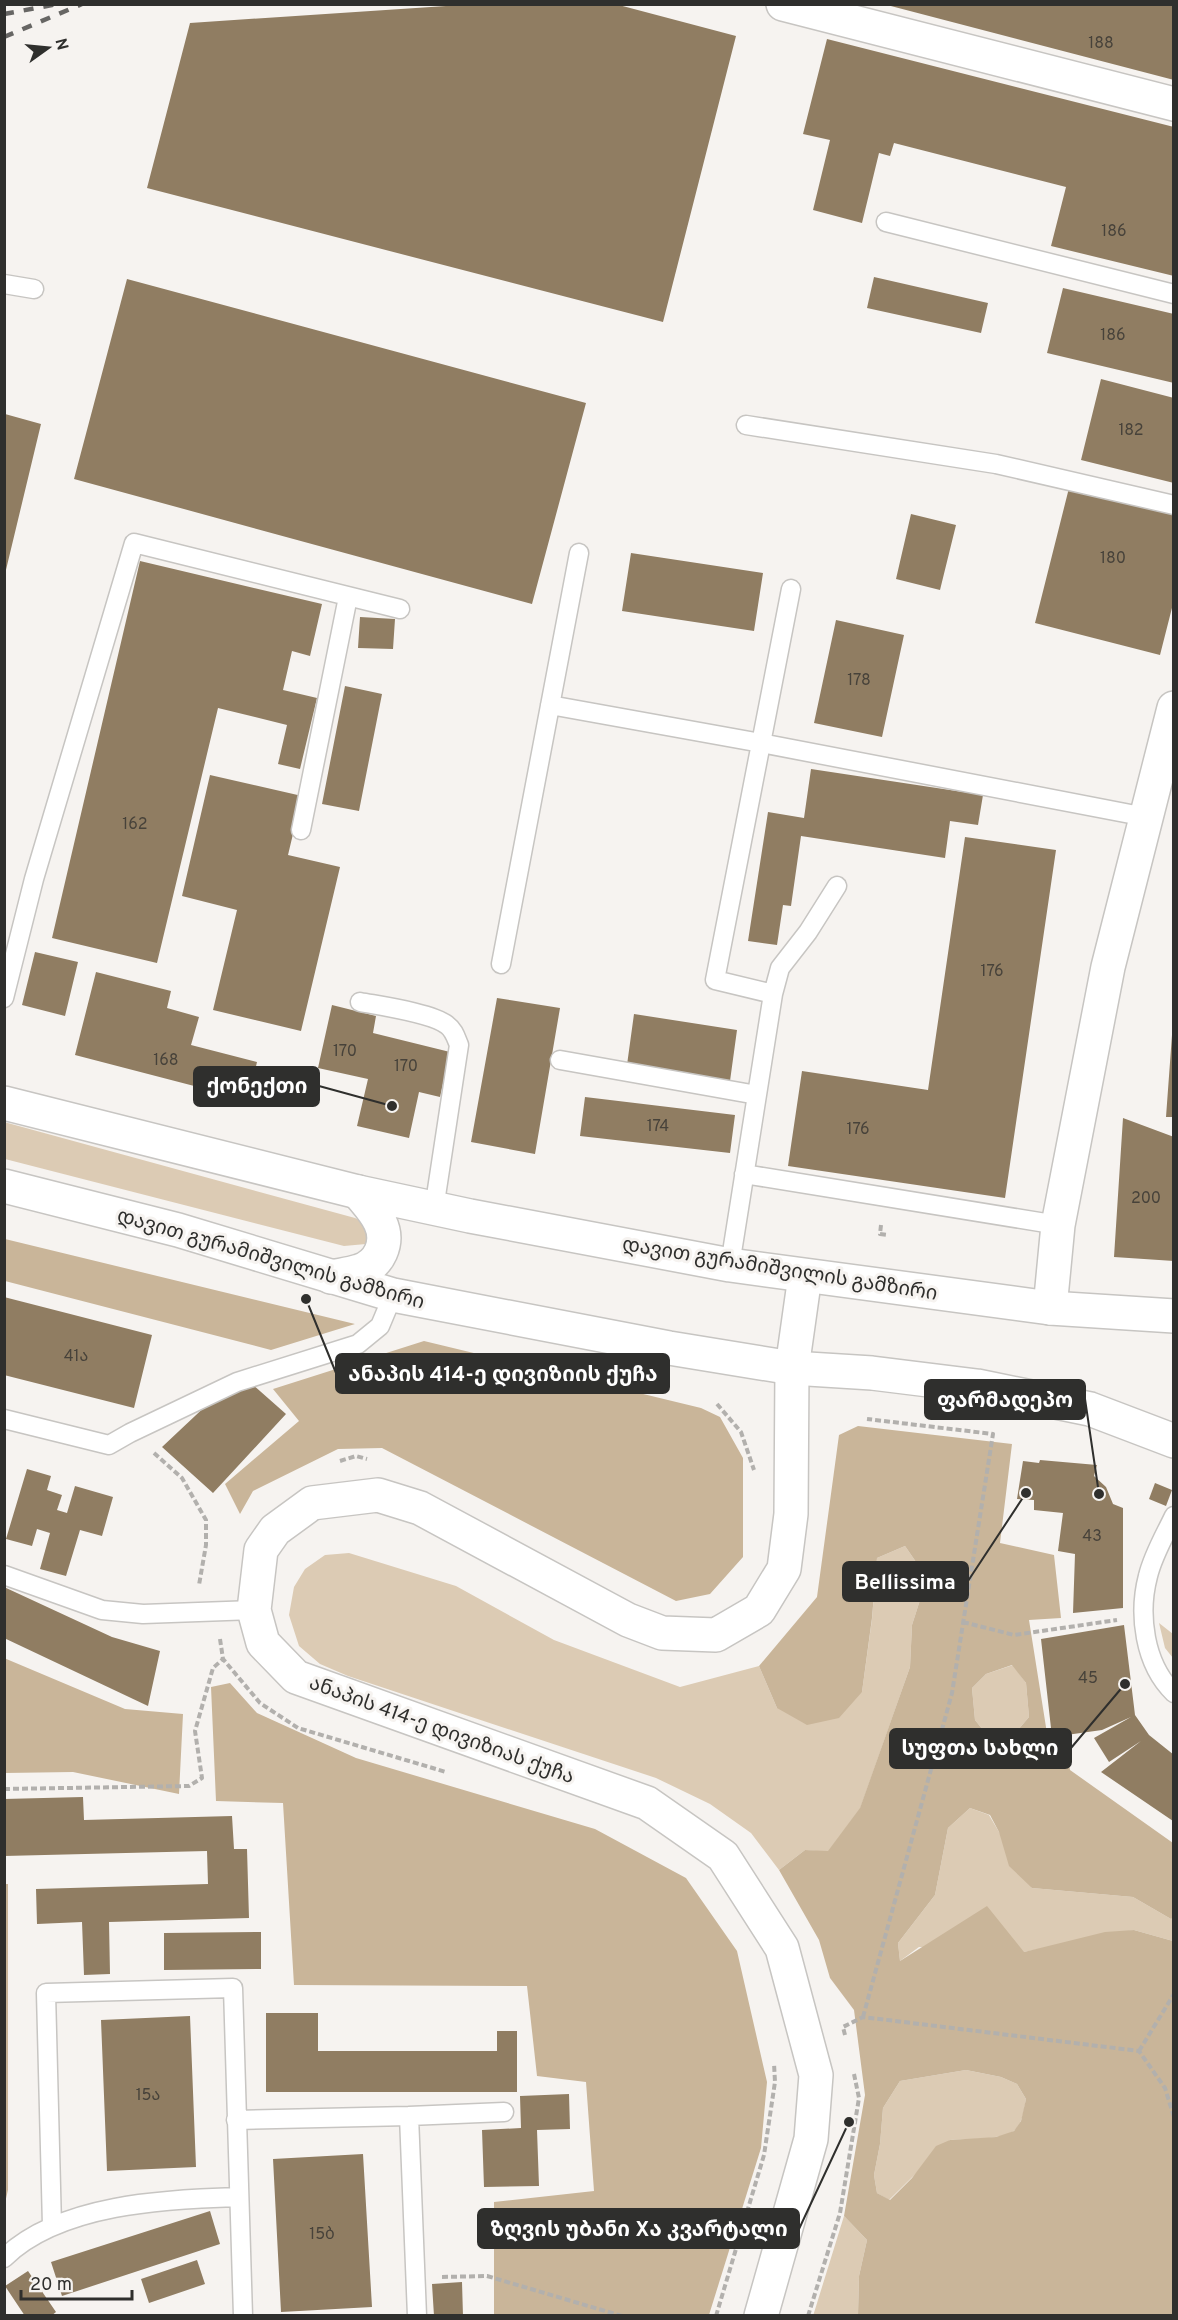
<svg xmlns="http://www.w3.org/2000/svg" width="1178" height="2320" font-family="Overpass,'Noto Sans Georgian',sans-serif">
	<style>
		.green { fill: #dccbb4 }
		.forest { fill: #c9b599; fill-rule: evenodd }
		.building { fill: #907d62 }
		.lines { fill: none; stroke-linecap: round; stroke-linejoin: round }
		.service-casing { stroke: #c7c5c2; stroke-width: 21 }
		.minor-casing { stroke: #c7c5c2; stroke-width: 36 }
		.secondary-casing { stroke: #c7c5c2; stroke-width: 36 }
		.primary-casing { stroke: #c7c5c2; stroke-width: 36 }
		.path { stroke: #b2b0ad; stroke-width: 4; stroke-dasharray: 6 3; stroke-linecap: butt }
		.service { stroke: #fff; stroke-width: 18 }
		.minor { stroke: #fff; stroke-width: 33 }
		.secondary { stroke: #fff; stroke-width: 33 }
		.primary { stroke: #fff; stroke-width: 33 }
		.rail { stroke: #676664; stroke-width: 4.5; stroke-dasharray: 10 10; stroke-linecap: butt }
		.labels { text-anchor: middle; stroke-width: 6; stroke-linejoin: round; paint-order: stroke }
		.number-label { font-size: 16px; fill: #47423a }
		.street-label { font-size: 20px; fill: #2f2f2d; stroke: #f6f3f0 }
		.leader { fill: none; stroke: #2f2f2d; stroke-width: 2 }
		.callout-dot { fill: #2f2f2d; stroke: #f6f3f0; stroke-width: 2 }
		.callout { fill: #2f2f2d; stroke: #2f2f2d; stroke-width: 2 }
		.callout-label { font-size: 21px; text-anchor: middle; font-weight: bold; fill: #fff }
	</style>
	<rect width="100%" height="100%" fill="#f6f3f0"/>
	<path class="green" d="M 4,1122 L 355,1218 L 367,1224 L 366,1244 L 344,1246 L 5,1159 Z
		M 905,1546 L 927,1578 L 912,1625 L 910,1667 L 860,1809 L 828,1852 L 805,1850 L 779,1870 L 751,1833 L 710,1804 L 656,1778 L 348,1676 L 320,1664 L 299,1646 L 289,1615 L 294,1587 L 305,1569 L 325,1555 L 349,1553 L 456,1586 L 554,1640 L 680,1687 L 759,1666 L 777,1708 L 862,1692 L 872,1619 L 877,1558 Z
		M 1159,1623 L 1173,1634 L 1173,1658 L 1165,1648 Z
		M 1013,1665 L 1026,1683 L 1029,1717 L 1011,1738 L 987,1735 L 975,1720 L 972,1688 L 986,1674 Z
		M 970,1808 L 989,1815 L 1032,1888 L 1133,1897 L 1171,1919 L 1173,1917 L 1173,1941 L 1134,1930 L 1024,1952 L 919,1947 L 900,1961 L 898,1943 L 935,1895 L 948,1828 Z
		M 966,2070 L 1001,2077 L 1017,2084 L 1026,2099 C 1024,2109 1023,2122 1015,2130 C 1004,2140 966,2139 950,2140 L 889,2200 L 877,2193 L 874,2175 L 880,2144 L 883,2108 L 900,2081 Z
		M 844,2216 L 867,2240 L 859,2276 L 858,2315 L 813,2316 Z"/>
	<path class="forest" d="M 4,1239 L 5,1239 L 355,1324 L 271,1350 L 5,1281 Z
		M 424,1341 L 701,1408 L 720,1417 L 743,1458 L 743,1557 L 710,1594 L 676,1601 L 382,1448 L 338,1449 L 253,1491 L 240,1514 L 225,1484 L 299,1421 L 273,1389 Z
		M 858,1426 L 1012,1444 L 1000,1543 L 1054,1555 L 1061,1618 L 1029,1620 L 1049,1746 L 1065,1746 L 1070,1770 L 1173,1843 L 1174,1917 L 1171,1919 L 1133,1897 L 1032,1888 L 1009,1866 L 999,1832 L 990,1815 L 970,1808 L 948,1828 L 935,1895 L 898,1943 L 900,1961 L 987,1906 L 1024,1952 L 1105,1932 L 1134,1930 L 1173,1941 L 1173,2315 L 858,2315 L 859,2276 L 867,2240 L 844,2216 L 865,2095 L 854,2010 L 830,1978 L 819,1940 L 779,1870 L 805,1850 L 828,1851 L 860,1808 L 910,1667 L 912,1625 L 927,1578 L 905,1546 L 877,1558 L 872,1618 L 862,1692 L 839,1718 L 807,1725 L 777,1708 L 759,1666 L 817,1597 L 839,1435 ZM 1012,1665 L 1026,1683 L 1029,1717 L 1011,1738 L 987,1735 L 975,1720 L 972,1688 L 986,1674 ZM 966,2070 L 1001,2077 L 1017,2084 L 1026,2099 L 1021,2121 L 1014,2131 L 996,2137 L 950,2140 L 936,2146 L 912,2178 L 890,2200 L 877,2193 L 874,2175 L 880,2144 L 883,2108 L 900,2081 Z
		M 4,1658 L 125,1709 L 183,1714 L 179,1794 L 73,1772 L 5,1773 Z
		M 230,1683 L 257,1713 L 356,1758 L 595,1829 L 686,1878 L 737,1951 L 767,2082 L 761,2148 L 709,2315 L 494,2315 L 494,2202 L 594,2191 L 586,2082 L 537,2076 L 527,1986 L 294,1985 L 283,1803 L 216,1801 L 211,1687 Z
		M 5,1884 L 8,1884 L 8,2190 L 5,2203 Z"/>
	<path class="building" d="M 476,4 L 615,4 L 736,36 L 663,322 L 147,188 L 190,23 Z
		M 887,4 L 1174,4 L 1174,80 L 887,5 Z
		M 827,39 L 1174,127 L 1174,276 L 1051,246 L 1066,187 L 894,143 L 890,156 L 879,153 L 862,223 L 813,210 L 830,140 L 803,134 Z
		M 874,277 L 988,303 L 981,333 L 867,308 Z
		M 127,279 L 586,403 L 532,604 L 74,479 Z
		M 1063,288 L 1174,314 L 1174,383 L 1047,353 Z
		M 1101,379 L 1174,398 L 1174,483 L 1081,460 Z
		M 5,414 L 41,424 L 5,574 Z
		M 1069,488 L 1174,514 L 1174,600 L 1160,655 L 1035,623 Z
		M 911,514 L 956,525 L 940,590 L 896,579 Z
		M 631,553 L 763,573 L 754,631 L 622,611 Z
		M 140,561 L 322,604 L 310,656 L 292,651 L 283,690 L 317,698 L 300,769 L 278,764 L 287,725 L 218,708 L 157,963 L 52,938 Z
		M 360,617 L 395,619 L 393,649 L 358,648 Z
		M 836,620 L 904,635 L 882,737 L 814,723 Z
		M 345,686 L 382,694 L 359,811 L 322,804 Z
		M 811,769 L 983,795 L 978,825 L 950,821 L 945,858 L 801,836 L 791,906 L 783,905 L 777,945 L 748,941 L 768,812 L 804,818 Z
		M 210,775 L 302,796 L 288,855 L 340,867 L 301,1031 L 213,1010 L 237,910 L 182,896 Z
		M 965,837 L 1056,850 L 1005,1198 L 788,1166 L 802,1071 L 928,1090 Z
		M 35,952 L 78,962 L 65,1016 L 22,1005 Z
		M 96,972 L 171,991 L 167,1008 L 199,1017 L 191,1045 L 257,1062 L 248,1100 L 75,1055 Z
		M 497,998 L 560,1008 L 535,1154 L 471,1142 Z
		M 332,1005 L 376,1016 L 373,1033 L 450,1052 L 440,1097 L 419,1092 L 409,1138 L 357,1126 L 368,1079 L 318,1068 Z
		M 634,1014 L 737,1030 L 730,1081 L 627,1065 Z
		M 1172,1035 L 1174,1035 L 1174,1117 L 1166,1117 Z
		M 585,1097 L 735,1115 L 730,1153 L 580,1136 Z
		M 1123,1118 L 1174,1137 L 1174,1261 L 1114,1257 Z
		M 4,1297 L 152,1335 L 134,1408 L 4,1375 Z
		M 251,1383 L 286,1414 L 213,1493 L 162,1447 L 212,1400 Z
		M 1040,1460 L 1097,1465 L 1094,1476 L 1106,1487 L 1113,1504 L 1123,1508 L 1123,1608 L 1073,1613 L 1075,1554 L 1058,1551 L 1063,1513 L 1034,1510 L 1034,1500 L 1017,1499 L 1023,1461 L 1039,1463 Z
		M 27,1469 L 51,1476 L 47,1490 L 62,1495 L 57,1510 L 67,1513 L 75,1486 L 113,1497 L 102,1536 L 80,1530 L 66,1576 L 40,1569 L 50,1533 L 37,1529 L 32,1546 L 6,1539 Z
		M 1155,1483 L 1172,1490 L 1166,1506 L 1149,1499 Z
		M 4,1587 L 112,1637 L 160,1651 L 148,1706 L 4,1638 Z
		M 1124,1625 L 1135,1715 L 1149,1735 L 1174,1755 L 1173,1821 L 1101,1772 L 1141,1741 L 1109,1762 L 1094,1738 L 1131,1717 L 1102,1730 L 1052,1737 L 1041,1639 Z
		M 83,1797 L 84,1820 L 232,1816 L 234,1849 L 247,1849 L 249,1918 L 109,1922 L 110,1974 L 84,1975 L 82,1922 L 37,1924 L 36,1889 L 208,1884 L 207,1851 L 4,1856 L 4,1799 Z
		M 261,1932 L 261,1969 L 164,1970 L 164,1933 Z
		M 266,2013 L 318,2013 L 318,2051 L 497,2051 L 497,2031 L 517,2031 L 517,2092 L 266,2092 Z
		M 190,2016 L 196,2167 L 107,2171 L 101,2020 Z
		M 569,2094 L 570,2129 L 537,2130 L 539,2186 L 484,2187 L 482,2130 L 521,2128 L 520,2096 Z
		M 363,2154 L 372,2307 L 281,2312 L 273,2159 Z
		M 210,2211 L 220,2244 L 62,2296 L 51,2262 Z
		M 197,2260 L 205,2284 L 149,2303 L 141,2279 Z
		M 28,2271 L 56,2312 L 51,2316 L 25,2316 L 5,2286 Z
		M 462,2282 L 463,2316 L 434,2316 L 432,2284 Z"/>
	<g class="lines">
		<defs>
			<path id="service" d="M 886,222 L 1174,294
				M 4,284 L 34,289
				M 746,425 L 996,464 L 1174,505
				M 550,705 L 761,743 L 1146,817
				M 301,830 L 348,597
				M 501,964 L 579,553
				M 773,994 L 715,980 L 791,589
				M 4,998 L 34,879 L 134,543 L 400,609
				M 360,1002 C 381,1006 432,1013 447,1025 C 454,1030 456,1038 459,1045 L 434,1209
				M 560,1060 L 757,1095
				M 744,1174 L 1058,1225
				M 730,1265 L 773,994 L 780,968 L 808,932 L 837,886
				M 4,1419 L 109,1445 L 130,1433 L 237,1382 L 358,1344 L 380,1326 L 393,1295
				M 1174,1516 C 1165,1535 1153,1555 1148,1576 C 1138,1614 1144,1664 1174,1693
				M 4,1575 L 102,1610 L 143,1614 L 254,1610
				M 409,2116 L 504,2112
				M 236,2120 L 409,2116 L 417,2316
				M 52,2226 L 46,1993 L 233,1988 L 243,2316
				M 4,2258 C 59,2204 166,2199 238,2197"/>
			<path id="minor" d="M 783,4 L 1174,104
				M 331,1277 C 340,1275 350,1274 359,1271 C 379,1265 390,1243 380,1222 C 375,1211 366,1202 358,1192
				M 1050,1308 L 1058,1225 L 1108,967 L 1174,708"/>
			<path id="secondary" d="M 761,2316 L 811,2139 L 816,2075 L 782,1948 L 723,1856 L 647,1803 L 296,1677 L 263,1643 L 254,1610 L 261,1550 L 275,1530 L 312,1503 L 378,1495 L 420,1508 L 628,1620 L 662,1633 L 716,1635 L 759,1610 L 784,1569 L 791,1514 L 792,1368 L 805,1276"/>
			<path id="primary" d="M 4,1103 L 358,1192 L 470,1216 L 730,1265 L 1050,1308 L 1174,1316
				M 4,1186 L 178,1230 L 393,1295 L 669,1348 L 792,1368 L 872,1373 L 977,1386 L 1090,1409 L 1174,1441"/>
		</defs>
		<use href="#service" class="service-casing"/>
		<use href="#minor" class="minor-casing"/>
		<use href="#secondary" class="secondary-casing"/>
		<use href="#primary" class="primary-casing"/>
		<path class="path" d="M 881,1225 L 880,1234 L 888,1235
			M 717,1404 L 741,1432 L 754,1470
			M 154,1453 L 182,1478 L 206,1520 L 206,1545 L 199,1585
			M 340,1461 L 356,1456 L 367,1459
			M 963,1622 L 1014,1635 L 1117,1620
			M 220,1639 L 223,1659 L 260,1703 L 298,1728 L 446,1772
			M 4,1789 L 189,1786 L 202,1778 L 195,1731 L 213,1668 L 223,1659
			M 863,2017 L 952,1693 L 993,1434 L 867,1419
			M 845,2035 L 843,2027 L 863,2017 L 1139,2051 L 1165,2088 L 1174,2117
			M 1139,2051 L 1174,1994
			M 442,2277 L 487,2276 L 622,2316
			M 716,2316 L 764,2155 L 775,2082 L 774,2063
			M 808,2316 L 840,2213 L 859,2098 L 854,2074"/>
		<use href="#service" class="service"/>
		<use href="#minor" class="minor"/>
		<use href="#secondary" class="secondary"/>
		<use href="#primary" class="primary"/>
		<path class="rail" d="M 4,14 L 58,4
			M 4,37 L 82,4"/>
	</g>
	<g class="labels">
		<g class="number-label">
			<text x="1101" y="48">188</text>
			<text x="1114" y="236">186</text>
			<text x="1113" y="340">186</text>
			<text x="1131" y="435">182</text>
			<text x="1113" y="563">180</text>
			<text x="859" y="685">178</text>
			<text x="135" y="829">162</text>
			<text x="992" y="976">176</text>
			<text x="345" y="1056">170</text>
			<text x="166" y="1065">168</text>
			<text x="406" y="1071">170</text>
			<text x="658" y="1131">174</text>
			<text x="858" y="1134">176</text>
			<text x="1146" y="1203">200</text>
			<text x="76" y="1361">41ა</text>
			<text x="1092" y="1541">43</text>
			<text x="1088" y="1683">45</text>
			<text x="148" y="2100">15ა</text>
			<text x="322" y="2239">15ბ</text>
		</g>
		<g class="street-label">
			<text transform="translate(271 1258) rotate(16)" y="7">დავით გურამიშვილის გამზირი</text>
			<text transform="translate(780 1268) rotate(9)" y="7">დავით გურამიშვილის გამზირი</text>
			<text transform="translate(442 1729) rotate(20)" y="7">ანაპის 414-ე დივიზიას ქუჩა</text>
		</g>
	</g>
	<path class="leader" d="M392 1106L319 1086M306 1299L336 1373M1099 1494L1085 1399M1026 1493L968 1581M1125 1684L1071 1748M849 2122L799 2229"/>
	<g class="callout-dot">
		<circle cx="392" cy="1106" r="6"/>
		<circle cx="306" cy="1299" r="6"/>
		<circle cx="1099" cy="1494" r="6"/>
		<circle cx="1026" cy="1493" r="6"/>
		<circle cx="1125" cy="1684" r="6"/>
		<circle cx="849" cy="2122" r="6"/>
	</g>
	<g class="callout">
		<rect x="194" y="1067" width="125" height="39" rx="6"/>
		<rect x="336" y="1354" width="333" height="39" rx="6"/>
		<rect x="925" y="1380" width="160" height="39" rx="6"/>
		<rect x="843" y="1562" width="125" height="39" rx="6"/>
		<rect x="890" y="1729" width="181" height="39" rx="6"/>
		<rect x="478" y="2209" width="321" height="39" rx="6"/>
	</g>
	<g class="callout-label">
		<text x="257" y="1093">ქონექთი</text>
		<text x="503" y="1381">ანაპის 414-ე დივიზიის ქუჩა</text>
		<text x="1005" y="1407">ფარმადეპო</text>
		<text x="905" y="1589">Bellissima</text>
		<text x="980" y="1755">სუფთა სახლი</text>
		<text x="639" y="2236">ზღვის უბანი Xა კვარტალი</text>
	</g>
	<rect width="1178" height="2320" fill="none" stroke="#2f2f2d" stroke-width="12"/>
	<g transform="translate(48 48) rotate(75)" stroke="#f6f3f0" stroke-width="4.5" paint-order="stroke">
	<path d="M0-4.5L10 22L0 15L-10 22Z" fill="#2f2f2d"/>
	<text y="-9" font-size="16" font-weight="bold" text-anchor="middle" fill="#2f2f2d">N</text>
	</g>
	<path d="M21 2290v9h111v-9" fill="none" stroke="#2f2f2d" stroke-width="3"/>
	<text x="30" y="2290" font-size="18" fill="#2f2f2d" stroke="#f6f3f0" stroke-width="4.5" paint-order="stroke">20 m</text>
</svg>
